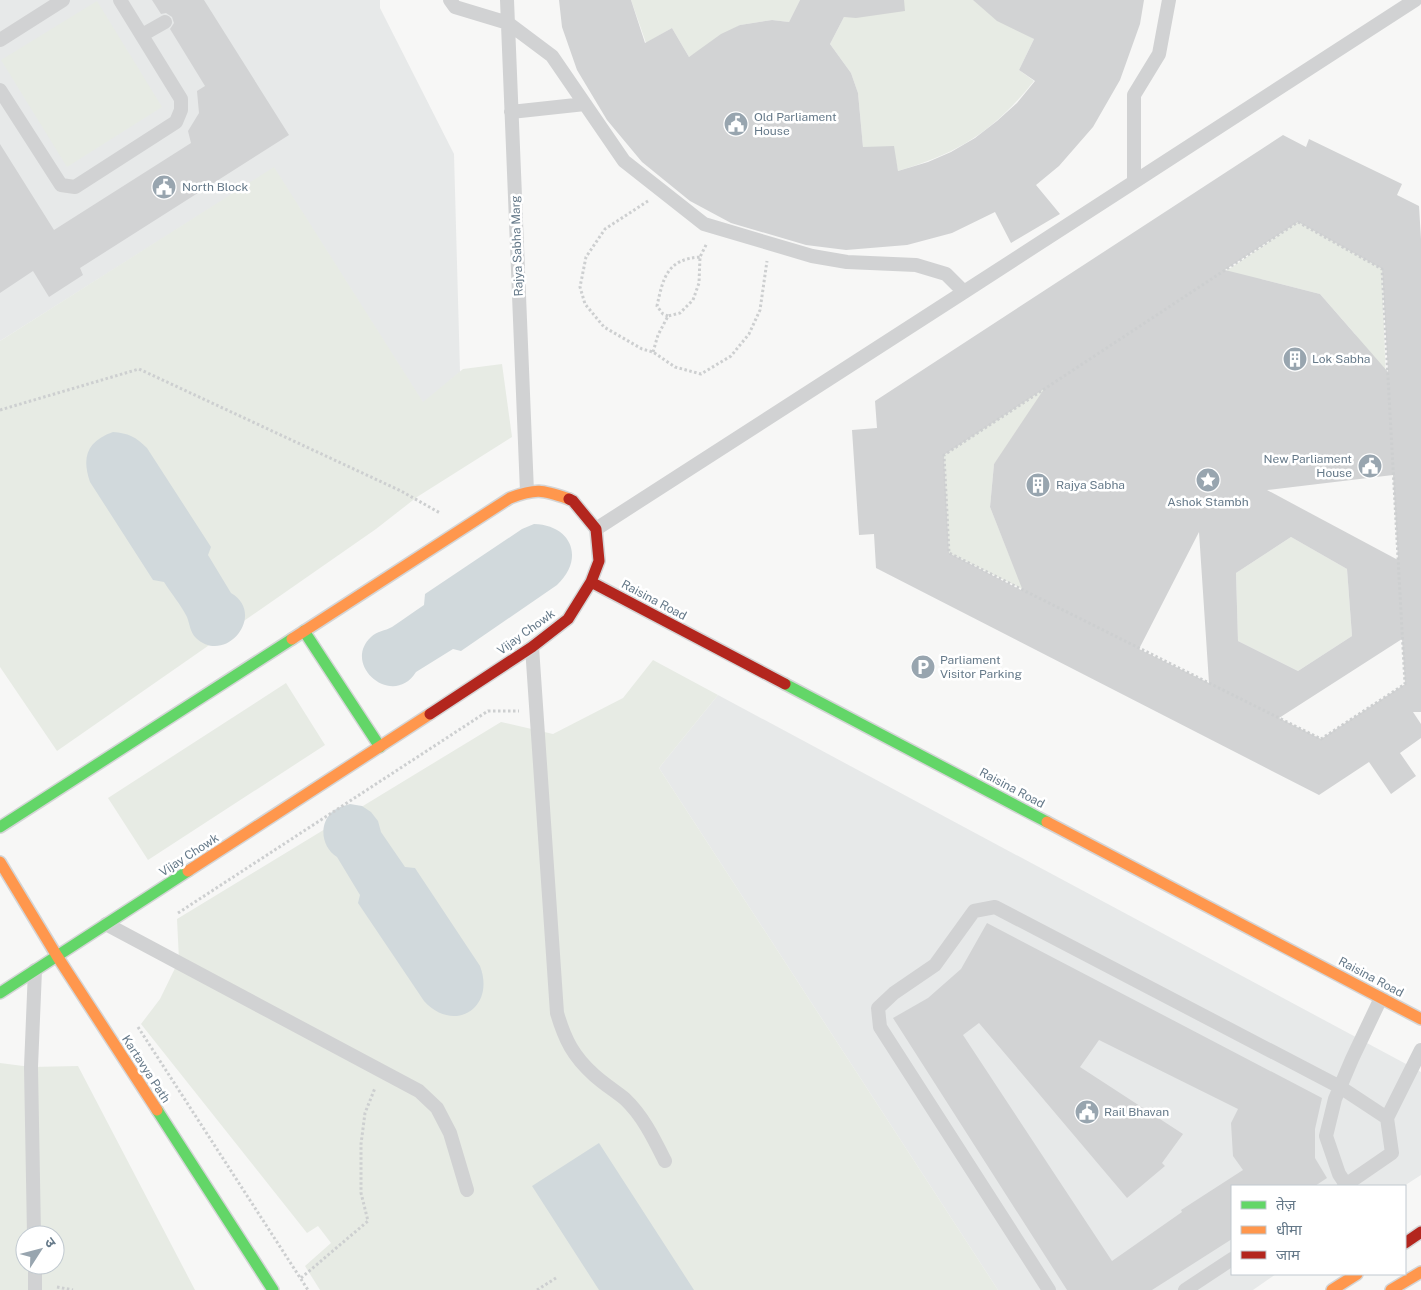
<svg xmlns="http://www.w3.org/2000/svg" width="1421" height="1290" font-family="'Public Sans','Noto Sans Devanagari',sans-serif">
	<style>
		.built { fill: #e7e9e9 }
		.green { fill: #e7ebe4; fill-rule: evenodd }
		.water { fill: #d1d9dc }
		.building { fill: #d2d3d4; fill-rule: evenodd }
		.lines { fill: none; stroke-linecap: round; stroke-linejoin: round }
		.fast-casing { stroke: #d4d5d6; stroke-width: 14 }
		.slow-casing { stroke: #d4d5d6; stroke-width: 14 }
		.jam-casing { stroke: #d4d5d6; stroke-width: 14 }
		.path { stroke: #cdcfd0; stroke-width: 3; stroke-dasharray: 2.5 2.5; stroke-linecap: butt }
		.lane { stroke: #d1d2d3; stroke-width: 14 }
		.fast { stroke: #63d668; stroke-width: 11 }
		.slow { stroke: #ff974d; stroke-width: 11 }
		.jam { stroke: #b3261e; stroke-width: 11 }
		.labels { text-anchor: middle; stroke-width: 5; stroke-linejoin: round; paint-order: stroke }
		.poi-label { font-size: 12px; fill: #657989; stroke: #fff; text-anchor: start }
		.street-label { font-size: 12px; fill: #657989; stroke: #fff }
	</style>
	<rect width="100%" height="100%" fill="#f7f7f6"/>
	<path class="built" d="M 0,0 L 380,0 L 380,8 L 454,154 L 460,372 L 423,403 L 274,168 L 0,341 Z
		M 718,695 L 1421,1072 L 1421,1175 L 1404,1186 L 1232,1186 L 1232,1274 L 1276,1274 L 1253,1290 L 998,1290 L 659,768 Z"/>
	<path class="green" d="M 631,0 L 800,0 L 789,22 L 772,20 L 740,25 L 689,57 L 672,28 L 646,43 Z
		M 900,0 L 974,0 L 1034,39 L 1019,70 L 1034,81 C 994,131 959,153 898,171 L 893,147 L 863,147 L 858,93 L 851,73 L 830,44 L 844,17 Z
		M 97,1 L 162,107 L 67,167 L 1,60 Z
		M 274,167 L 423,402 L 463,369 L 502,364 L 512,437 L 417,497 L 376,529 L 57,751 L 0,667 L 0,341 Z
		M 1298,222 L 1382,269 L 1388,444 L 1355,334 L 1320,294 L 1261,279 L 1220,291 L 1153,321 Z
		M 1080,363 L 994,464 L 990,507 L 1010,557 L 1092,623 L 949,553 L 944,455 Z
		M 1291,537 L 1347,569 L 1352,636 L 1298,671 L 1238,641 L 1236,573 Z
		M 653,660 L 718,695 L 659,768 L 998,1290 L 320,1290 L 305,1266 L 331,1243 L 318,1226 L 307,1233 L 141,1024 L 160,999 L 179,960 L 177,919 L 501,722 L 553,734 L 623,698 Z
		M 286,683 L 325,745 L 148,860 L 108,798 Z
		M 0,1063 L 31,1067 L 78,1066 L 195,1290 L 0,1290 ZM 25,1235 L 55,1235 L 55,1265 L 25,1265 Z"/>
	<path class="water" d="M 113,432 C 128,433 136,437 147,448 L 211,547 L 208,555 L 231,593 C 267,614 226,666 196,638 C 190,632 190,625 187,617 C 181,605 171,593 164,582 L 153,580 L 90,482 C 81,456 88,441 113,432 Z
		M 534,524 C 572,525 585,559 557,585 L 461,651 L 453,649 L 416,672 C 393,709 341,665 371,637 C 377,631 385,631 392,627 C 403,620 413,612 424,605 L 425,594 L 522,529 Z
		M 350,804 L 362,806 L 371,812 L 378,821 L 381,832 L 405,867 L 415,868 L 480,966 C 496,1008 454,1034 424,1001 L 358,903 L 360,895 L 337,857 C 322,848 318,825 332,812 C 338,807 343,806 350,804 Z
		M 599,1143 L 694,1290 L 599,1290 L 532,1186 Z"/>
	<path class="building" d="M 152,0 L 204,0 L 289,135 L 80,268 L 83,275 L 49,297 L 33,271 L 0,293 L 0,144 L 54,230 L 191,143 L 188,131 L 199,113 L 197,91 L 205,86 L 170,29 L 174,23 L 172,17 L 166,13 L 161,14 Z
		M 559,0 L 631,0 L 645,43 L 672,28 L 689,57 L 721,34 L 740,25 L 772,20 L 789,22 L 800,0 L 904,0 L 905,11 L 856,18 L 844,17 L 830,44 L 851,73 L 858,93 L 863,147 L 894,146 L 898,171 L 928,162 L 951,152 L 975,138 L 997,121 L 1017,103 L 1035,81 L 1019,70 L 1034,39 L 997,21 L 973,0 L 1144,0 L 1140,24 L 1120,80 L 1093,127 L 1059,166 L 1036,185 L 1060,214 L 1011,243 L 995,212 L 952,233 L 907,245 L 846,250 L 806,245 L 731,223 L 690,201 L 642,162 L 607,120 L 577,70 L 562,27 Z
		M 1283,135 L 1306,147 L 1309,139 L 1402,184 L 1397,195 L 1419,206 L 1421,239 L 1421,712 L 1413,712 L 1421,724 L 1421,738 L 1400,753 L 1416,776 L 1391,794 L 1369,762 L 1319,795 L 876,568 L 874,534 L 859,535 L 852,430 L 877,428 L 875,401 ZM 1298,222 L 1382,269 L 1388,372 L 1320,294 L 1225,270 ZM 1044,389 L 994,464 L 990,507 L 1023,591 L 949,553 L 944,455 ZM 1393,475 L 1398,560 L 1267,490 ZM 1199,532 L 1209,683 L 1139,649 ZM 1291,537 L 1347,569 L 1352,636 L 1298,671 L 1238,641 L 1236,573 ZM 1402,639 L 1405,684 L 1321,739 L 1279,718 Z
		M 987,923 L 1322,1098 L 1315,1129 L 1315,1158 L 1327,1178 L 1315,1186 L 1232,1186 L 1232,1239 L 1152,1290 L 1067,1290 L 893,1018 L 928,998 L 961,969 ZM 979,1023 L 1127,1198 L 1165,1166 L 1162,1163 L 1183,1134 L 1080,1067 L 1099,1040 L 1238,1109 L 1231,1123 L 1233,1156 L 1243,1170 L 1181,1210 L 1182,1212 L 1112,1261 L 963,1035 Z"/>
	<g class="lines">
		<defs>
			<path id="fast" d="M 304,631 L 380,747
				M 785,684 L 1047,822
				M 0,827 L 292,639
				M 0,993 L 188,871
				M 157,1110 L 273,1290"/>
			<path id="slow" d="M 292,639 L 510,498 C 537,488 542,490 569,499
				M 1047,822 L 1421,1019
				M 0,862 L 57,956 L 157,1110
				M 188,871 L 430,714
				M 1332,1290 L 1357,1274
				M 1391,1290 L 1421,1272"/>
			<path id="jam" d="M 591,582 L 785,684
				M 430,714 L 532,647 L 568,619 L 591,582 L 599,561 L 596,529 L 573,501 L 569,499
				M 1405,1243 L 1421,1232"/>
		</defs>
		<use href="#fast" class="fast-casing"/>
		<use href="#slow" class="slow-casing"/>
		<use href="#jam" class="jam-casing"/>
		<path class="path" d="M 648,201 L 605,229 L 586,257 L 580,287 L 585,304 L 604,327 L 642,349 L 653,352 L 675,367 L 701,374 L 731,356 L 749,334 L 760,310 L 767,261
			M 1298,222 L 1382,269 L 1405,684 L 1321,739 L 949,553 L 944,455 Z
			M 668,316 L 663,314 L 657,306 C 663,278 667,259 700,257
			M 653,352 L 658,335 L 668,316 L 680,313 L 693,300 L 699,283 L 700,257 L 707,243
			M 0,410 L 139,369 L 401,491 L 440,513
			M 178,913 L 488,711 L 519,711
			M 138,1027 L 308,1290
			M 301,1278 L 368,1221 L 361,1193 L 361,1144 L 365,1113 L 375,1088
			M 57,1287 L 73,1290
			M 537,1290 L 556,1278"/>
		<path class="lane" d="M 450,0 L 455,7 L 508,23 L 552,56 L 624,161 L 704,224 L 812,256 L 847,262 L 916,265 L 946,274 L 964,292 L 1134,182 L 1134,95 L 1159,54 L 1169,0
			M 507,0 L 527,492
			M 142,35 L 165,22
			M 0,40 L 63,0
			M 0,90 L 61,185 L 75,187 L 176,122 L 181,110 L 181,99 L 120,0
			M 511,112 L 585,104
			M 1134,182 L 1415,0
			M 596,529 L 964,292
			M 532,647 L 557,1013 C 565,1040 573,1056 594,1075 C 604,1084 615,1091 625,1099 C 643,1116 654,1139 665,1161
			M 106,924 L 419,1091 L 437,1108 L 450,1133 L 467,1190
			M 1344,1186 L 1392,1153 L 1387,1118 L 1421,1050
			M 1347,1186 L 1339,1174 L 1326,1136 L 1335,1099 L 1352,1059 L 1381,998
			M 34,1235 L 31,1067 L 35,970
			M 35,1265 L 35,1290
			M 1049,1290 L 880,1027 L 878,1008 L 894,993 L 935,965 L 974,911 L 995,907 L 1340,1087 L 1387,1118
			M 1185,1290 L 1232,1259"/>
		<use href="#fast" class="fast"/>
		<use href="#slow" class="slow"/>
		<use href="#jam" class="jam"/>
	</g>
	<defs>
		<symbol id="civic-disc" viewBox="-11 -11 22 22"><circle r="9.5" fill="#98a5af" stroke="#fff"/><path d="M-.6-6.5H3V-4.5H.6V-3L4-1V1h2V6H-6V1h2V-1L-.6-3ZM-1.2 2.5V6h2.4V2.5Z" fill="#fff"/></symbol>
		<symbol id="building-disc" viewBox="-11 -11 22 22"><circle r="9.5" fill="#98a5af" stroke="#fff"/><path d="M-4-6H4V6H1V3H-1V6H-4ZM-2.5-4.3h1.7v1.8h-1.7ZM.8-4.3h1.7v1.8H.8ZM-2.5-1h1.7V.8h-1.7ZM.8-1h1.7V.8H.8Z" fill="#fff"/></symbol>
		<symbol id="sight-disc" viewBox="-11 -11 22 22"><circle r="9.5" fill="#98a5af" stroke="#fff"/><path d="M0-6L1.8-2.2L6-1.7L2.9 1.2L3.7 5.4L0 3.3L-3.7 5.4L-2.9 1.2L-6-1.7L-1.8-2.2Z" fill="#fff"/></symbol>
		<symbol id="parking-disc" viewBox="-11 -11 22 22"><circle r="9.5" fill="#98a5af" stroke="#fff"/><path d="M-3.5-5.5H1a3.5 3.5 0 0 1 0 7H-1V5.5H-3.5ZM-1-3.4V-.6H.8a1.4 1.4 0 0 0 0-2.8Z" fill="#fff"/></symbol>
	</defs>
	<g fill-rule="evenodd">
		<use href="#civic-disc" x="722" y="110" width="28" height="28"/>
		<use href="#civic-disc" x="150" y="173" width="28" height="28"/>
		<use href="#building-disc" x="1281" y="345" width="28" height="28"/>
		<use href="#civic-disc" x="1356" y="452" width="28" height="28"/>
		<use href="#sight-disc" x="1194" y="466" width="28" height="28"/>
		<use href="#building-disc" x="1024" y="471" width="28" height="28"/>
		<use href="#parking-disc" x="909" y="653" width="28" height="28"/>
		<use href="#civic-disc" x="1073" y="1098" width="28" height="28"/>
	</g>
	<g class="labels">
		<g class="poi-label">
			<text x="754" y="121">Old Parliament<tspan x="754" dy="14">House</tspan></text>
			<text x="182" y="191">North Block</text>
			<text x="1312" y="363">Lok Sabha</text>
			<text x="1352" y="463" text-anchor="end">New Parliament<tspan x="1352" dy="14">House</tspan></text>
			<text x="1056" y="489">Rajya Sabha</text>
			<text x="1208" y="506" text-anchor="middle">Ashok Stambh</text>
			<text x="940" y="664">Parliament<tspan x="940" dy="14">Visitor Parking</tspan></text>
			<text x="1104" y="1116">Rail Bhavan</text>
		</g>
		<g class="street-label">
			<text transform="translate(517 246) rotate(-92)" y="4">Rajya Sabha Marg</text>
			<text transform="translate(654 600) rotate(28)" y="4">Raisina Road</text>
			<text transform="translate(526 632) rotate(-36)" y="4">Vijay Chowk</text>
			<text transform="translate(1012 788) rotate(28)" y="4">Raisina Road</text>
			<text transform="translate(189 855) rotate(-33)" y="4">Vijay Chowk</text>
			<text transform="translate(1371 977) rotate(28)" y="4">Raisina Road</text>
			<text transform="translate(146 1069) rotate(57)" y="4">Kartavya Path</text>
		</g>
	</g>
	<rect x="1231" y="1185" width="175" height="90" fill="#ffffff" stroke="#c1c9d0"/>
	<rect x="1241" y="1201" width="25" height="8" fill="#63d668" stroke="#c1c9d0"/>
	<text x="1276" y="1210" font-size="15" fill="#657989">तेज़</text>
	<rect x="1241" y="1226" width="25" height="8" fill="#ff974d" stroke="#c1c9d0"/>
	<text x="1276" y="1235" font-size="15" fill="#657989">धीमा</text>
	<rect x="1241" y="1251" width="25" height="8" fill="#b3261e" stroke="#c1c9d0"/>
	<text x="1276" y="1260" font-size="15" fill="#657989">जाम</text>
	<g transform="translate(40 1250) rotate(54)"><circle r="24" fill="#ffffff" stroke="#c1c9d0"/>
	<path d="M0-4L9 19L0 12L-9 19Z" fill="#98a5af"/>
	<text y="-8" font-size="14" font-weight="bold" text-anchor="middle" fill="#657989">उ</text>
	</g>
</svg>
